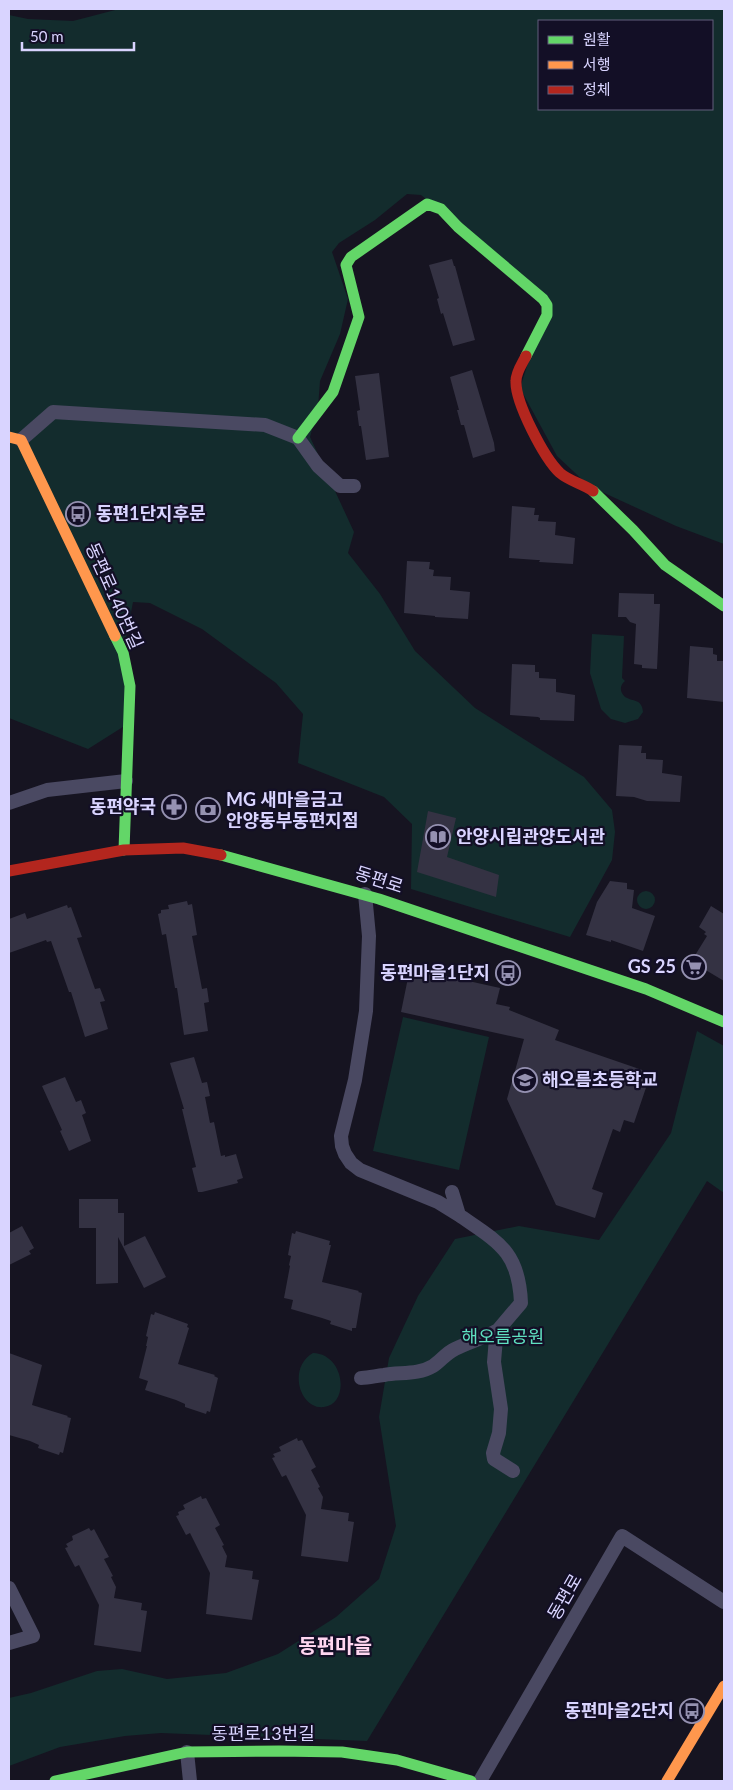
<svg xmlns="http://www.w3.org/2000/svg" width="733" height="1790" font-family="Lato,'Noto Sans KR',sans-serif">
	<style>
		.green { fill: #132c2d; fill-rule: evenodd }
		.building { fill: #343243 }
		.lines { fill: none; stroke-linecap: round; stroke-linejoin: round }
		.street { stroke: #4a4962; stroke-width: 14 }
		.fast { stroke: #63d668; stroke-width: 11 }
		.slow { stroke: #ff974d; stroke-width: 11 }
		.jam { stroke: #b3261e; stroke-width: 11 }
		.labels { text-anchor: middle; stroke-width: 4.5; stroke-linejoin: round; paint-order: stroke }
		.poi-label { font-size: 18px; font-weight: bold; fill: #d9d4ff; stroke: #130f26; text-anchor: start }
		.street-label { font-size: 18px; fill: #d9d4ff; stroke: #130f26 }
		.park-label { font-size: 18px; fill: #5fe0c0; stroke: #130f26 }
		.quarter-label { font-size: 20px; font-weight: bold; fill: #ffd6f0; stroke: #130f26 }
	</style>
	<rect width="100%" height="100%" fill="#161421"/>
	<path class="green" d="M 119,9 L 724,9 L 724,544 L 676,526 L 589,486 L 557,456 L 520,388 L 549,298 L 421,195 L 407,194 L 375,220 L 339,243 L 332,252 L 348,299 L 340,334 L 320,381 L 318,408 L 310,437 L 354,532 L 348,553 L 380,594 L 415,651 L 475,708 L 584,777 L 612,810 L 615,832 L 612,860 L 570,937 L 411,889 L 412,824 L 384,797 L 298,763 L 303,714 L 276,683 L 202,629 L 150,603 L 133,602 L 123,653 L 126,725 L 88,749 L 9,718 L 9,15 L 28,19 L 73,21 ZM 539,21 L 712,21 L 712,109 L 539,109 Z
		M 592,634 L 624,636 L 622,678 L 625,681 C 619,686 620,692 625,697 C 634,702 642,699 643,712 L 638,719 L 625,723 L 611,719 L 601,709 L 590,673 Z
		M637 900a9 9 0 1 1 18 0a9 9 0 1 1-18 0Z
		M 403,1017 L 489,1037 L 459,1170 L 373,1151 Z
		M 697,1031 L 724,1046 L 724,1193 L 707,1181 L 367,1741 L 161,1733 L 125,1736 L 60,1747 L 9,1766 L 9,1698 L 31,1693 L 97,1671 L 122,1669 L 167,1679 L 226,1673 L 278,1654 L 336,1617 L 379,1579 L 396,1526 L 379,1417 L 389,1358 L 418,1296 L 455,1239 L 519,1226 L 599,1240 L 671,1133 Z
		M 313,1353 C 345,1354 350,1404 324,1407 C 300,1410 287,1368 313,1353 Z"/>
	<path class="building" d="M 452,259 L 454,266 L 455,266 L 475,340 L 453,346 L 443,313 L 441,314 L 437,299 L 439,298 L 429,265 Z
		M 472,370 L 494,443 L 495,451 L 473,458 L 464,425 L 461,425 L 457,410 L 459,410 L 450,377 Z
		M 379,373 L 389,457 L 366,460 L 361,426 L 359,426 L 357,411 L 360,410 L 355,376 Z
		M 512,506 L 535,508 L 534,515 L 539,515 L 538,521 L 556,522 L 555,535 L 575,538 L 573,564 L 539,562 L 540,560 L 537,560 L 509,558 Z
		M 407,561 L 430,562 L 429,569 L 434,570 L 433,576 L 451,577 L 450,590 L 470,592 L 468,619 L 435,617 L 435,616 L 404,613 Z
		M 619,593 L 654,594 L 654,604 L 660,604 L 657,669 L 642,668 L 642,665 L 634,664 L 636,624 L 630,622 L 626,617 L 618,617 Z
		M 690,646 L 713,648 L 713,654 L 717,655 L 717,661 L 724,661 L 724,702 L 687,698 Z
		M 512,664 L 535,665 L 535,672 L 539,672 L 539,678 L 556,679 L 556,692 L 575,695 L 574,721 L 540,720 L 540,718 L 538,717 L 510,715 Z
		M 619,745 L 642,746 L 641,753 L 646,753 L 646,759 L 663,760 L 662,773 L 682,776 L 680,802 L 647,801 L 634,797 L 616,796 Z
		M 428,811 L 456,818 L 447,857 L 499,875 L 496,897 L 417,872 Z
		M 610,881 L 627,883 L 627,889 L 634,890 L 632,908 L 655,916 L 643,951 L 611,940 L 611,942 L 586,935 L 597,902 Z
		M 187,901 L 188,905 L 192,904 L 197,935 L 192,936 L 202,989 L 207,988 L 209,1002 L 204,1003 L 208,1031 L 184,1035 L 177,988 L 175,988 L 166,934 L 162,935 L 158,914 L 161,913 L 161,910 L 169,909 L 168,905 Z
		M 67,905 L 68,908 L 71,907 L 82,937 L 77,938 L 95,989 L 100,988 L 105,1001 L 100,1002 L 108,1029 L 85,1037 L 71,992 L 69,992 L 51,941 L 47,942 L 46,940 L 9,953 L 9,919 L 25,913 L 27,919 Z
		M 711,906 L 724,914 L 724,981 L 704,969 L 702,972 L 689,965 L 707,936 L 704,934 L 706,932 L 699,927 Z
		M 410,968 L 500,988 L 496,1004 L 510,1007 L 509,1010 L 559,1030 L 555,1040 L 651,1073 L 634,1123 L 624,1120 L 620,1132 L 613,1129 L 592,1189 L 603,1193 L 595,1218 L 556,1205 L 507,1099 L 524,1039 L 401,1012 Z
		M 194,1057 L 202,1083 L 207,1082 L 210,1096 L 205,1097 L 210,1123 L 214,1122 L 221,1156 L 225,1155 L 225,1157 L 236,1154 L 243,1178 L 237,1180 L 238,1183 L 202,1192 L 198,1192 L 192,1168 L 196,1167 L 182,1109 L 184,1109 L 170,1063 Z
		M 65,1077 L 76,1102 L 81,1100 L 86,1113 L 82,1115 L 91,1141 L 69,1151 L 60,1131 L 62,1130 L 42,1086 Z
		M 79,1199 L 118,1199 L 118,1213 L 124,1213 L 124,1246 L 145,1236 L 166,1277 L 144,1288 L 118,1237 L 118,1283 L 96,1284 L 96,1228 L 79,1228 Z
		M 22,1226 L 34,1248 L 29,1251 L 31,1254 L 9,1265 L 9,1233 Z
		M 296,1231 L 330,1241 L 329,1245 L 331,1245 L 322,1282 L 359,1291 L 358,1292 L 362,1293 L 356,1328 L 352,1328 L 352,1331 L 330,1324 L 331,1321 L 322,1318 L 291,1309 L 293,1300 L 284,1298 L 290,1266 L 289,1265 L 291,1256 L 288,1255 L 292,1233 L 295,1234 Z
		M 155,1312 L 188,1324 L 187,1327 L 189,1328 L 178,1364 L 215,1375 L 214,1376 L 218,1378 L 210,1412 L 207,1411 L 206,1414 L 185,1407 L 185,1404 L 176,1400 L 145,1390 L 148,1381 L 139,1378 L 147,1346 L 146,1346 L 148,1337 L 146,1336 L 151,1314 L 154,1315 Z
		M 9,1353 L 42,1365 L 32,1405 L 68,1416 L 67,1417 L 71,1418 L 63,1453 L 60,1452 L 59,1455 L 38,1448 L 39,1445 L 30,1441 L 9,1435 Z
		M 297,1438 L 298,1441 L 302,1440 L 316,1467 L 311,1470 L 320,1487 L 318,1488 L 323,1497 L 321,1509 L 349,1513 L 348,1521 L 354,1522 L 348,1562 L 301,1556 L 306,1515 L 286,1475 L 282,1477 L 272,1458 L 275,1457 L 273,1454 L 281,1451 L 279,1447 Z
		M 201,1496 L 202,1499 L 206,1498 L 220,1525 L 215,1528 L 224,1545 L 222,1546 L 227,1556 L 225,1567 L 253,1571 L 252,1579 L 259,1580 L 252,1620 L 206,1614 L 210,1573 L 190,1533 L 186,1535 L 176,1516 L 179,1515 L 178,1512 L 185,1509 L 183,1505 Z
		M 89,1528 L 91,1531 L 94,1529 L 109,1557 L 104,1559 L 113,1576 L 111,1577 L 116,1587 L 114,1598 L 142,1603 L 141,1610 L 147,1611 L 141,1652 L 94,1645 L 99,1605 L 79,1565 L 75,1567 L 65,1548 L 68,1547 L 66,1544 L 73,1540 L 72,1536 Z"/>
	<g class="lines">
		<path class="street" d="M 21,440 L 53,412 L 265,425 L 298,438 L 318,466 L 340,486 L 354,486
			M 9,803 L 47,790 L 126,781
			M 365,894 L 369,936 L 366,1011 L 355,1080 L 341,1136 L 342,1146 L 345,1154 L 351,1163 L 360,1170 L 438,1202 L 459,1215
			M 452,1192 L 459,1215 C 498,1242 519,1251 521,1303 L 498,1330 L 496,1338 L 494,1362 L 501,1409 L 499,1433 L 493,1453 L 494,1459 L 513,1471
			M 361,1378 C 369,1378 375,1376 384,1375 C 400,1372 418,1375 433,1366 C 441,1361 446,1353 455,1349 C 469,1342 484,1338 498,1330
			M 9,1588 L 33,1636 L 9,1643
			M 187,1752 L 190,1781
			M 480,1781 L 622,1536 L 724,1602"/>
		<path class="fast" d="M 298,438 L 333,392 L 359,317 L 346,265 L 351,257 L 427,204 L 441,209 L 458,227 L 543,299 L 547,305 L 547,315 L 526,356
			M 593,491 L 633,530 L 665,565 L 724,606
			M 115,636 L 123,652 L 130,686 L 124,850
			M 221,855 L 379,899 L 646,989 L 724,1022
			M 55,1781 L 187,1752 L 279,1751 L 342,1752 L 397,1760 L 471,1781"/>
		<path class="slow" d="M 9,437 L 21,440 L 115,636
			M 667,1781 L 724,1686"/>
		<path class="jam" d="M 526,356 C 522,364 516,372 516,381 C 515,402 544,458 560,473 C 569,481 583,484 593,491
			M 9,871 L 124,850 L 183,848 L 221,855"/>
	</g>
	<defs>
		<symbol id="bus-ring" viewBox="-11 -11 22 22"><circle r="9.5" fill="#130f26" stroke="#9591b1" stroke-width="1.5"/><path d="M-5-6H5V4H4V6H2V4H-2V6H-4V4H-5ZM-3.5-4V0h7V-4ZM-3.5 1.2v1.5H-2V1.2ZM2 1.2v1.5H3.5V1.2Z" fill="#9591b1"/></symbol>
		<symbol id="pharmacy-ring" viewBox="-11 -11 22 22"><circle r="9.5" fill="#130f26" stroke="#9591b1" stroke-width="1.5"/><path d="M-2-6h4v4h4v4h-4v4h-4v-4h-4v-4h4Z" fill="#9591b1"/></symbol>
		<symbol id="bank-ring" viewBox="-11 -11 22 22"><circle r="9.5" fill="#130f26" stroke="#9591b1" stroke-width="1.5"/><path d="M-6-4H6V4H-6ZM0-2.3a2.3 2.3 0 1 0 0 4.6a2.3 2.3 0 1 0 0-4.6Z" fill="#9591b1"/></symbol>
		<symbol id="library-ring" viewBox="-11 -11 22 22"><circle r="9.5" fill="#130f26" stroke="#9591b1" stroke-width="1.5"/><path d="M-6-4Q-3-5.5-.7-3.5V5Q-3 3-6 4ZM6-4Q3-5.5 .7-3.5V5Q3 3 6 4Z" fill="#9591b1"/></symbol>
		<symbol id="supermarket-ring" viewBox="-11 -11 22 22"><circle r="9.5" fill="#130f26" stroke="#9591b1" stroke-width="1.5"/><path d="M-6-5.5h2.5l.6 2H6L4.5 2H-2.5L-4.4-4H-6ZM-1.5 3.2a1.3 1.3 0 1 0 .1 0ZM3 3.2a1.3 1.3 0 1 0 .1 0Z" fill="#9591b1"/></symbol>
		<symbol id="school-ring" viewBox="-11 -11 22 22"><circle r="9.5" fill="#130f26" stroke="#9591b1" stroke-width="1.5"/><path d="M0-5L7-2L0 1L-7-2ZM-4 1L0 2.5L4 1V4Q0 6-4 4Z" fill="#9591b1"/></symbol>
	</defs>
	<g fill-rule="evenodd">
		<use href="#bus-ring" x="64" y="500" width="28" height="28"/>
		<use href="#pharmacy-ring" x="160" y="793" width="28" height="28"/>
		<use href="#bank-ring" x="194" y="796" width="28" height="28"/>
		<use href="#library-ring" x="424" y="823" width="28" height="28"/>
		<use href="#supermarket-ring" x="680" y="953" width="28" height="28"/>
		<use href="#bus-ring" x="494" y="959" width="28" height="28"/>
		<use href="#school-ring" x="511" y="1066" width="28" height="28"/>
		<use href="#bus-ring" x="678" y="1697" width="28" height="28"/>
	</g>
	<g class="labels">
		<g class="poi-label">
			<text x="96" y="520">동편1단지후문</text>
			<text x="226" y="806">MG 새마을금고<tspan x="226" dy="21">안양동부동편지점</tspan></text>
			<text x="156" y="813" text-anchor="end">동편약국</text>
			<text x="456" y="843">안양시립관양도서관</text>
			<text x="676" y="973" text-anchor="end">GS 25</text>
			<text x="490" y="979" text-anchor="end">동편마을1단지</text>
			<text x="542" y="1086">해오름초등학교</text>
			<text x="674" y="1717" text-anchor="end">동편마을2단지</text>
		</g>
		<g class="street-label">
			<text transform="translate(114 596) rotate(66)" y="6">동편로140번길</text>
			<text transform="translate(379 880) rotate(18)" y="6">동편로</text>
			<text transform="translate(565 1597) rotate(-60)" y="6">동편로</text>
			<text x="263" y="1740">동편로13번길</text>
		</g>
		<g class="park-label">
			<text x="503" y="1343">해오름공원</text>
		</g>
		<g class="quarter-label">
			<text x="335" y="1653">동편마을</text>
		</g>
	</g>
	<rect width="733" height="1790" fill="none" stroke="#d9d4ff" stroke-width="20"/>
	<rect x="538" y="20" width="175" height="90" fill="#130f26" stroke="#625e7d"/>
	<rect x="548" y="36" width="25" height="8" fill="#63d668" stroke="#625e7d"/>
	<text x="583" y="45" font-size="15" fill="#d9d4ff">원활</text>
	<rect x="548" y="61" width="25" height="8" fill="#ff974d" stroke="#625e7d"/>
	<text x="583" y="70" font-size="15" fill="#d9d4ff">서행</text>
	<rect x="548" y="86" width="25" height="8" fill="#b3261e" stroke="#625e7d"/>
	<text x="583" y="95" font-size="15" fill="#d9d4ff">정체</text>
	<path d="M22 42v8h112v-8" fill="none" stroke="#d9d4ff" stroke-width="2.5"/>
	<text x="30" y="42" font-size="15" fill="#d9d4ff" stroke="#130f26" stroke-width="4" paint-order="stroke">50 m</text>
</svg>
